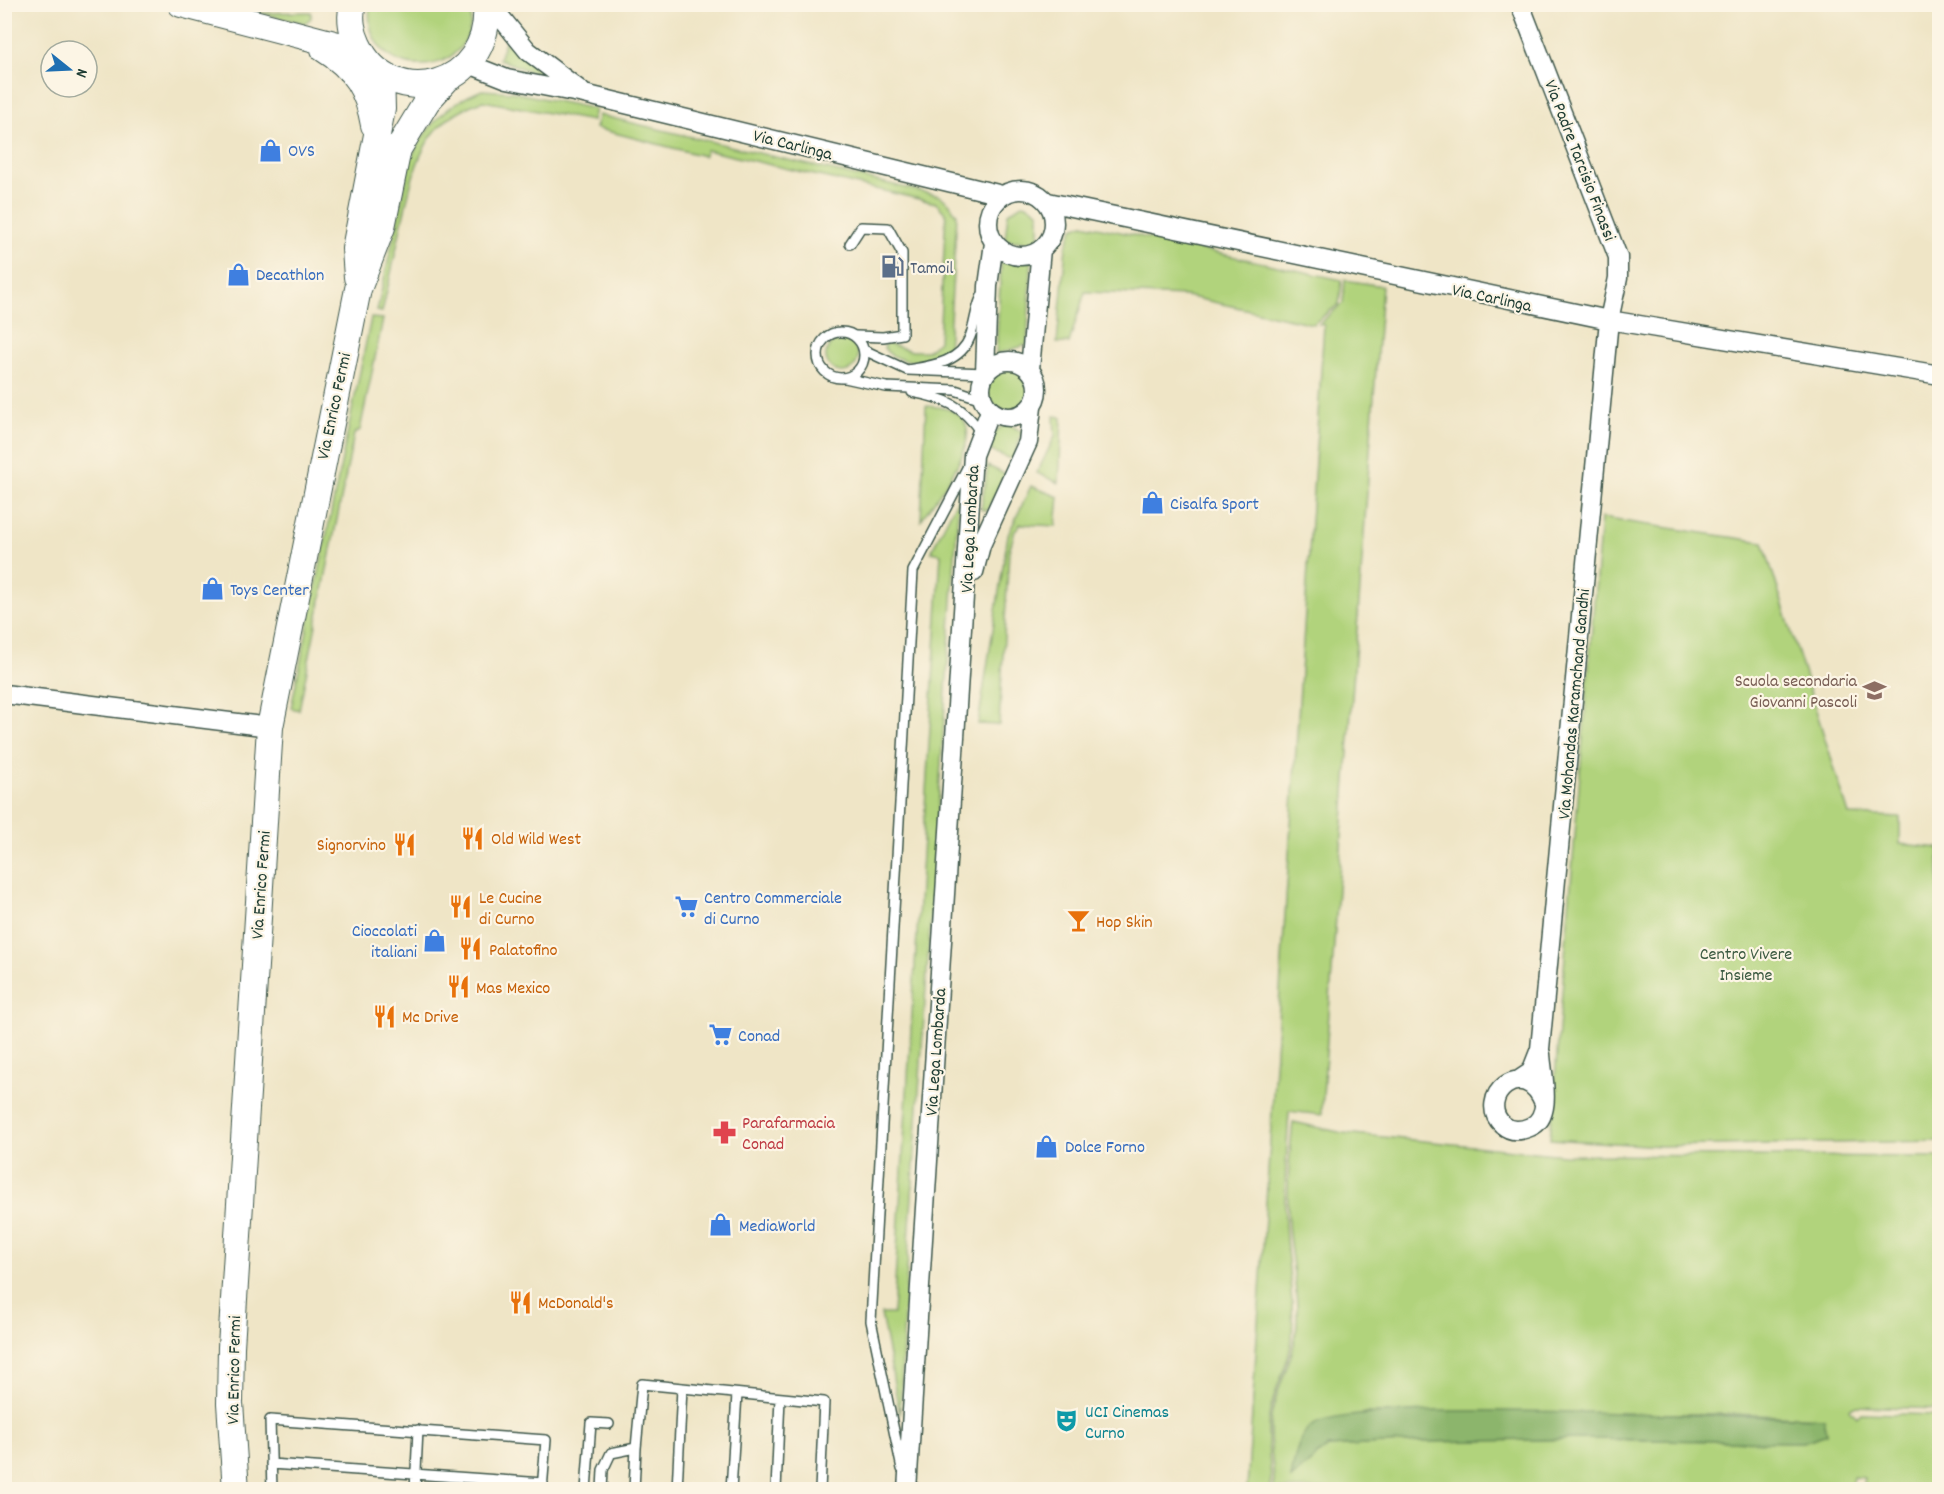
<svg xmlns="http://www.w3.org/2000/svg" width="1944" height="1494" font-family="Dekko,sans-serif">
	<style>
		.green { fill: #b1d37c; stroke: #688858; stroke-width: 1.5; fill-rule: evenodd }
		.forest { fill: #8cb56c; stroke: #567950; stroke-width: 1.5 }
		.lines { fill: none; stroke-linecap: round; stroke-linejoin: round }
		.lane-casing { stroke: #3e564a; stroke-width: 12 }
		.street-casing { stroke: #3e564a; stroke-width: 21 }
		.secondary-casing { stroke: #3e564a; stroke-width: 28 }
		.lane { stroke: #fff; stroke-width: 9 }
		.street { stroke: #fff; stroke-width: 18 }
		.secondary { stroke: #fff; stroke-width: 26 }
		.labels { text-anchor: middle; stroke-width: 4.5; stroke-linejoin: round; paint-order: stroke }
		.street-label { font-size: 18px; fill: #1f3d34; stroke: #fcf5e5 }
		.shop-label { font-size: 18px; fill: #366cbe; stroke: #fcf5e5; text-anchor: start }
		.service-label { font-size: 18px; fill: #4e5e75; stroke: #fcf5e5; text-anchor: start }
		.education-label { font-size: 18px; fill: #785e54; stroke: #fcf5e5; text-anchor: end }
		.food-label { font-size: 18px; fill: #c56008; stroke: #fcf5e5; text-anchor: start }
		.park-label { font-size: 18px; fill: #3c5b42; stroke: #fcf5e5 }
		.health-label { font-size: 18px; fill: #be3a42; stroke: #fcf5e5; text-anchor: start }
		.culture-label { font-size: 18px; fill: #0d838f; stroke: #fcf5e5; text-anchor: start }
	</style>
	<rect width="100%" height="100%" fill="#fcf5e5"/>
	<filter id="ink" filterUnits="userSpaceOnUse"><feTurbulence type="fractalNoise" baseFrequency=".0167" numOctaves="2"/><feDisplacementMap in="SourceGraphic" scale="12" xChannelSelector="R" yChannelSelector="G"/><feConvolveMatrix kernelMatrix="1 2 1 2 8 2 1 2 1" color-interpolation-filters="sRGB"/></filter>
	<filter id="wash" filterUnits="userSpaceOnUse"><feTurbulence type="fractalNoise" baseFrequency=".008" numOctaves="4" result="noise"/><feDisplacementMap in="SourceGraphic" scale="24" xChannelSelector="R" yChannelSelector="G"/><feGaussianBlur stdDeviation="1.35" result="paint"/><feColorMatrix in="noise" values="0 0 0 0 0 0 0 0 0 0 0 0 0 0 0 0 0 1.4 0 .05"/><feComposite in="paint" operator="in"/></filter>
	<g filter="url(#wash)">
		<rect width="100%" height="100%" fill="#efe5c6"/>
		<path class="green" d="M 370,5 L 470,5 C 484,82 360,88 370,5 Z
			M 311,12 L 311,18 L 305,23 L 256,13 Z
			M 505,41 L 556,82 L 499,59 Z
			M 482,90 L 512,92 L 595,109 L 592,121 L 483,101 C 421,120 415,167 402,222 C 396,252 389,282 382,312 L 377,311 L 411,158 C 427,124 447,104 482,90 Z
			M 599,115 L 940,196 L 949,203 L 957,215 L 948,349 L 937,361 C 920,361 895,364 884,348 L 886,343 L 912,351 L 927,351 L 939,341 L 946,214 L 936,203 L 706,150 L 704,156 L 595,128 Z
			M 1022,204 L 1028,205 L 1039,213 L 1039,243 L 1005,240 L 1008,213 Z
			M 1083,224 L 1342,280 L 1339,304 L 1313,324 L 1186,296 L 1085,292 L 1069,343 L 1057,343 L 1066,247 L 1073,228 Z
			M 1002,250 L 1011,255 L 1032,254 L 1027,345 L 996,354 Z
			M 1345,280 L 1382,286 L 1322,1109 L 1322,1115 L 1289,1111 C 1287,1148 1284,1184 1285,1220 C 1286,1260 1295,1299 1292,1339 C 1289,1365 1273,1391 1269,1417 C 1265,1442 1272,1465 1271,1489 L 1247,1489 L 1324,325 L 1319,324 L 1343,303 Z
			M 371,318 L 383,319 L 360,430 L 354,434 L 299,710 L 291,708 Z
			M826 356a16 16 0 1 1 32 0a16 16 0 1 1-32 0Z
			M988 390a21 21 0 1 1 42 0a21 21 0 1 1-42 0Z
			M 926,406 C 1010,409 944,486 921,520 Z
			M 1054,416 L 1062,417 L 1059,483 L 1037,473 L 1055,436 Z
			M 1009,424 L 1022,432 L 1013,460 L 989,450 C 993,437 994,427 1009,424 Z
			M 988,466 L 1005,474 L 987,511 L 981,509 Z
			M 1031,486 L 1059,497 L 1056,526 L 1020,524 L 1015,531 L 1009,551 L 999,725 L 978,724 L 1008,535 Z
			M 959,496 L 904,1315 L 900,1415 L 881,1314 L 893,1314 L 941,554 L 931,552 Z
			M 1601,518 L 1763,542 L 1849,815 L 1900,817 L 1900,844 L 1939,848 L 1939,1141 L 1661,1146 L 1550,1139 Z
			M 1293,1122 L 1343,1133 L 1564,1155 L 1939,1157 L 1939,1409 L 1854,1406 L 1849,1409 L 1857,1417 L 1861,1413 L 1939,1415 L 1939,1489 L 1862,1489 L 1864,1478 L 1853,1477 L 1851,1490 L 1274,1489 C 1275,1465 1267,1442 1271,1417 C 1277,1385 1295,1357 1297,1324 C 1299,1290 1290,1257 1288,1223 C 1287,1189 1289,1155 1293,1122 ZM 1363,1413 L 1733,1414 L 1824,1418 L 1827,1434 L 1803,1442 L 1585,1439 L 1422,1442 L 1327,1447 L 1291,1479 Z"/>
		<path class="forest" d="M 1582,1412 L 1824,1418 L 1827,1434 L 1803,1442 L 1585,1439 L 1422,1442 L 1327,1447 L 1291,1479 C 1294,1462 1296,1442 1309,1428 C 1330,1404 1540,1412 1582,1412 Z"/>
	</g>
	<g filter="url(#ink)">
		<g class="lines">
			<defs>
				<path id="lane" d="M 850,244 L 861,227 L 888,228 L 902,253 L 902,334 L 883,337 L 856,336
					M818 355a23 23 0 1 1 46 0a23 23 0 1 1-46 0Z
					M 864,350 L 907,370 L 985,373
					M 907,370 C 931,366 960,363 970,337 C 976,322 975,307 984,292
					M 845,378 L 886,387 L 955,390 L 982,399
					M 912,392 C 944,398 963,405 981,433
					M 271,1464 L 543,1483
					M 902,1469 L 871,1321 L 913,571 L 968,466
					M 272,1490 L 270,1420 L 546,1440 L 542,1490
					M 415,1490 L 418,1430
					M 586,1490 L 591,1423 L 609,1424
					M 602,1490 L 603,1470 L 611,1453 L 636,1448 L 642,1384 L 824,1402 L 820,1490
					M 634,1490 L 636,1448
					M 677,1490 L 682,1388
					M 731,1490 L 737,1394
					M 776,1490 L 780,1398"/>
				<path id="street" d="M 490,4 L 528,51 L 581,91
					M 469,64 L 507,79 L 584,94 L 1002,195
					M988 223a33 33 0 1 1 66 0a33 33 0 1 1-66 0Z
					M 1048,202 L 1609,320 L 1940,375
					M981 389a28 28 0 1 1 56 0a28 28 0 1 1-56 0Z
					M 1030,369 L 1041,249
					M 985,373 L 988,286 L 994,243
					M 974,572 L 981,545 L 1028,442 L 1032,407
					M 4,694 L 270,727
					M 1541,1054 C 1542,1074 1554,1118 1530,1127 C 1521,1131 1511,1132 1503,1125 C 1474,1099 1524,1053 1544,1103
					M 1519,1080 L 1531,1072 L 1540,1049 L 1609,320 L 1618,278 L 1618,257 L 1520,4
					M 907,1490 L 973,455 L 990,411"/>
				<path id="secondary" d="M 181,4 L 342,46 L 363,56
					M 353,4 C 349,17 352,33 358,45 C 390,114 493,89 486,4
					M 324,49 C 355,68 368,90 374,125
					M 357,277 L 355,249 L 382,109 L 381,73
					M 236,1490 L 230,1403 L 231,1347 L 270,727 L 358,289 L 382,227 L 398,149 L 427,101 L 446,80"/>
			</defs>
			<use href="#lane" class="lane-casing"/>
			<use href="#street" class="street-casing"/>
			<use href="#secondary" class="secondary-casing"/>
			<use href="#lane" class="lane"/>
			<use href="#street" class="street"/>
			<use href="#secondary" class="secondary"/>
		</g>
	</g>
	<defs>
		<symbol id="shop-bare" viewBox="-9 -9 18 18"><path d="M-5-2.5h2.3a2.7 3.5 0 0 1 5.4 0H5L5.5 6h-11ZM-1.5-2.5h3a1.5 2.3 0 0 0-3 0Z" fill="#3f7fe0" stroke="#fcf5e5" stroke-width="2.5" paint-order="stroke"/></symbol>
		<symbol id="fuel-bare" viewBox="-9 -9 18 18"><path d="M-5.5-6h7V0h2V4h1.3V-2.5L3-4.5l.8-.8L6-3V5H2.5V1h-1V6h-7ZM-4.2-4.7v3.2H.2V-4.7Z" fill="#5c6f8a" stroke="#fcf5e5" stroke-width="2.5" paint-order="stroke"/></symbol>
		<symbol id="school-bare" viewBox="-9 -9 18 18"><path d="M0-5L7-2L0 1L-7-2ZM-4 1L0 2.5L4 1V4Q0 6-4 4Z" fill="#8d6e63" stroke="#fcf5e5" stroke-width="2.5" paint-order="stroke"/></symbol>
		<symbol id="restaurant-bare" viewBox="-9 -9 18 18"><path d="M-5-6h1v4h1v-4h1v4h1v-4h1v5L-1.5 .5V6h-2V.5L-5-1ZM5-6V6H3V1.5H1.5Q1.5-4 5-6Z" fill="#e8710a" stroke="#fcf5e5" stroke-width="2.5" paint-order="stroke"/></symbol>
		<symbol id="supermarket-bare" viewBox="-9 -9 18 18"><path d="M-6-5.5h2.5l.6 2H6L4.5 2H-2.5L-4.4-4H-6ZM-1.5 3.2a1.3 1.3 0 1 0 .1 0ZM3 3.2a1.3 1.3 0 1 0 .1 0Z" fill="#3f7fe0" stroke="#fcf5e5" stroke-width="2.5" paint-order="stroke"/></symbol>
		<symbol id="bar-bare" viewBox="-9 -9 18 18"><path d="M-6-5H6L.8 .8V4.5H3.5V6h-7V4.5H-.8V.8Z" fill="#e8710a" stroke="#fcf5e5" stroke-width="2.5" paint-order="stroke"/></symbol>
		<symbol id="pharmacy-bare" viewBox="-9 -9 18 18"><path d="M-2-6h4v4h4v4h-4v4h-4v-4h-4v-4h4Z" fill="#e0444e" stroke="#fcf5e5" stroke-width="2.5" paint-order="stroke"/></symbol>
		<symbol id="theatre-bare" viewBox="-9 -9 18 18"><path d="M-5-5.5Q0-4 5-5.5V0Q5 5 0 6Q-5 5-5 0ZM-3.3-2.5H-1v1.5H-3.3ZM1-2.5H3.3v1.5H1ZM-2.8 1Q0 5.5 2.8 1Z" fill="#0f9aa8" stroke="#fcf5e5" stroke-width="2.5" paint-order="stroke"/></symbol>
	</defs>
	<g fill-rule="evenodd">
		<use href="#shop-bare" x="254" y="134" width="33" height="33"/>
		<use href="#fuel-bare" x="876" y="250" width="33" height="33"/>
		<use href="#shop-bare" x="222" y="258" width="33" height="33"/>
		<use href="#shop-bare" x="1136" y="486" width="33" height="33"/>
		<use href="#shop-bare" x="196" y="572" width="33" height="33"/>
		<use href="#school-bare" x="1858" y="674" width="33" height="33"/>
		<use href="#restaurant-bare" x="456" y="822" width="33" height="33"/>
		<use href="#restaurant-bare" x="388" y="828" width="33" height="33"/>
		<use href="#restaurant-bare" x="444" y="890" width="33" height="33"/>
		<use href="#supermarket-bare" x="670" y="890" width="33" height="33"/>
		<use href="#bar-bare" x="1062" y="904" width="33" height="33"/>
		<use href="#shop-bare" x="418" y="924" width="33" height="33"/>
		<use href="#restaurant-bare" x="454" y="932" width="33" height="33"/>
		<use href="#restaurant-bare" x="442" y="970" width="33" height="33"/>
		<use href="#restaurant-bare" x="368" y="1000" width="33" height="33"/>
		<use href="#supermarket-bare" x="704" y="1018" width="33" height="33"/>
		<use href="#pharmacy-bare" x="708" y="1116" width="33" height="33"/>
		<use href="#shop-bare" x="1030" y="1130" width="33" height="33"/>
		<use href="#shop-bare" x="704" y="1208" width="33" height="33"/>
		<use href="#restaurant-bare" x="504" y="1286" width="33" height="33"/>
		<use href="#theatre-bare" x="1050" y="1404" width="33" height="33"/>
	</g>
	<g class="labels">
		<g class="street-label">
			<text transform="translate(793 144) rotate(14)" y="6">Via Carlinga</text>
			<text transform="translate(1581 160) rotate(69)" y="6">Via Padre Tarcisio Finassi</text>
			<text transform="translate(1492 297) rotate(12)" y="6">Via Carlinga</text>
			<text transform="translate(333 406) rotate(-78)" y="6">Via Enrico Fermi</text>
			<text transform="translate(969 529) rotate(-87)" y="6">Via Lega Lombarda</text>
			<text transform="translate(1573 704) rotate(-85)" y="6">Via Mohandas Karamchand Gandhi</text>
			<text transform="translate(260 885) rotate(-86)" y="6">Via Enrico Fermi</text>
			<text transform="translate(935 1052) rotate(-86)" y="6">Via Lega Lombarda</text>
			<text transform="translate(233 1370) rotate(-89)" y="6">Via Enrico Fermi</text>
		</g>
		<g class="shop-label">
			<text x="288" y="156">OVS</text>
			<text x="256" y="280">Decathlon</text>
			<text x="1170" y="509">Cisalfa Sport</text>
			<text x="230" y="595">Toys Center</text>
			<text x="704" y="903">Centro Commerciale<tspan x="704" dy="21">di Curno</tspan></text>
			<text x="417" y="936" text-anchor="end">Cioccolati<tspan x="417" dy="21">italiani</tspan></text>
			<text x="738" y="1041">Conad</text>
			<text x="1065" y="1152">Dolce Forno</text>
			<text x="739" y="1231">MediaWorld</text>
		</g>
		<g class="service-label">
			<text x="910" y="273">Tamoil</text>
		</g>
		<g class="education-label">
			<text x="1857" y="686">Scuola secondaria<tspan x="1857" dy="21">Giovanni Pascoli</tspan></text>
		</g>
		<g class="food-label">
			<text x="491" y="844">Old Wild West</text>
			<text x="386" y="850" text-anchor="end">Signorvino</text>
			<text x="479" y="903">Le Cucine<tspan x="479" dy="21">di Curno</tspan></text>
			<text x="1096" y="927">Hop Skin</text>
			<text x="489" y="955">Palatofino</text>
			<text x="476" y="993">Mas Mexico</text>
			<text x="402" y="1022">Mc Drive</text>
			<text x="538" y="1308">McDonald's</text>
		</g>
		<g class="park-label">
			<text x="1746" y="959">Centro Vivere<tspan x="1746" dy="21">Insieme</tspan></text>
		</g>
		<g class="health-label">
			<text x="742" y="1128">Parafarmacia<tspan x="742" dy="21">Conad</tspan></text>
		</g>
		<g class="culture-label">
			<text x="1085" y="1417">UCI Cinemas<tspan x="1085" dy="21">Curno</tspan></text>
		</g>
	</g>
	<rect width="1944" height="1494" fill="none" stroke="#fcf5e5" stroke-width="24"/>
	<g transform="translate(69 69) rotate(108)"><circle r="28" fill="#fcf5e5" stroke="#a4ab9e" stroke-width="1.5"/>
	<path d="M0-4.5L10 22L0 15L-10 22Z" fill="#1f6fb2"/>
	<text y="-9" font-size="16" font-weight="bold" text-anchor="middle" fill="#1f3d34">N</text>
	</g>
</svg>
